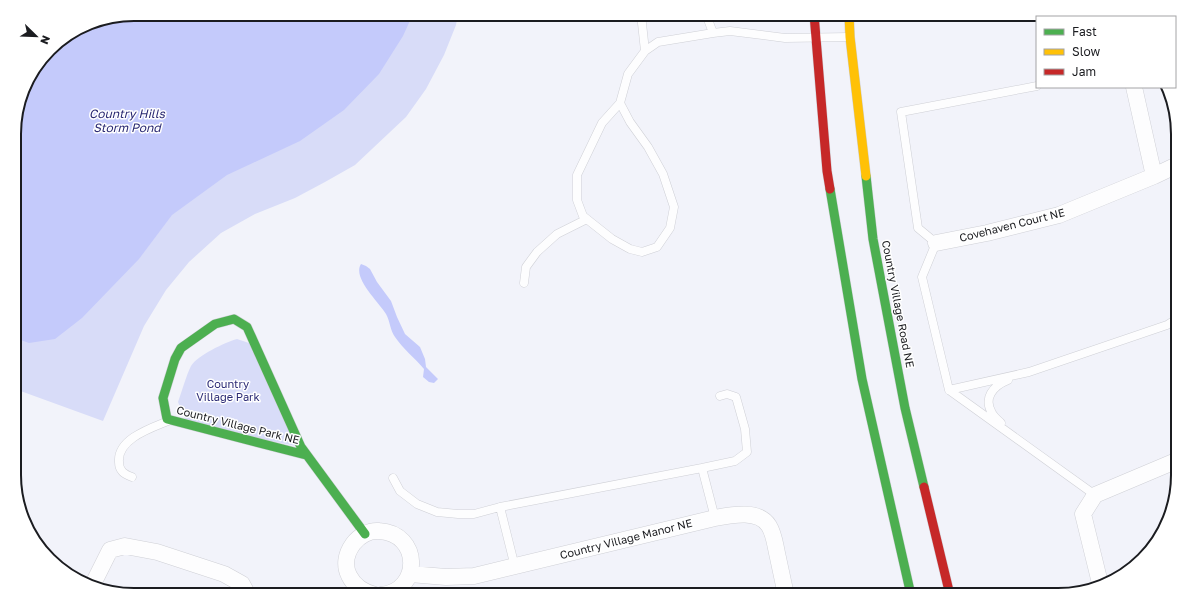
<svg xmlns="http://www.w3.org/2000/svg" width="1192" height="609" font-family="'Golos Text',sans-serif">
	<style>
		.green { fill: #d8dcf8 }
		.water { fill: #c4cafb }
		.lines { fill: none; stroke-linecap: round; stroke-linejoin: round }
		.lane-casing { stroke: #cfd0d6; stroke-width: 9 }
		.street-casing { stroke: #cfd0d6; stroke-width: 17 }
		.fast-casing { stroke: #cfd0d6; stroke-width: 10 }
		.slow-casing { stroke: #cfd0d6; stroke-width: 10 }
		.jam-casing { stroke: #cfd0d6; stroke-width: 10 }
		.lane { stroke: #fdfdfe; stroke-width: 8 }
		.street { stroke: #fdfdfe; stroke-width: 16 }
		.fast { stroke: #4caf50; stroke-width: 9 }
		.slow { stroke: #ffc107; stroke-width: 9 }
		.jam { stroke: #c62828; stroke-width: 9 }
		.labels { text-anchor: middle; stroke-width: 3; stroke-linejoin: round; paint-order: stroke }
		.street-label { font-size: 11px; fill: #1b1c20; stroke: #fff }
		.park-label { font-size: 11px; fill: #2c2b75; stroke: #fff }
		.water-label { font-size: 12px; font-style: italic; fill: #292872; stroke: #fff }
		.rim { fill: none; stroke: #1b1c20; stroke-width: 2 }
	</style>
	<rect width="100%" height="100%" fill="#f2f3fa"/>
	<path class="green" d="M 134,14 L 458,14 L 456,25 L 444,55 L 426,89 L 406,117 L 355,165 L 325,182 L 295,198 L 255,214 L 221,233 L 189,262 L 166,290 L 144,326 L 103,421 L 15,389 L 14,126 L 26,81 L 55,44 L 89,23 Z
		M 237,339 L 255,345 L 301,447 L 187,424 L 178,402 C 182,391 186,376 191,366 C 198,355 224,343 237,339 Z"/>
	<path class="water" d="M 134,14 L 413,14 L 403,36 L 379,74 L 344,110 L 300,141 L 227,175 L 172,215 L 139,259 L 82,318 L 55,339 L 29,343 L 15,338 L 14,126 L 26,81 L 55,44 L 89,23 Z
		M 361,264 L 366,266 L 370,269 L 377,282 L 391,301 L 397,317 L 405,334 L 420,347 L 425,359 L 426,367 L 438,379 L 434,383 L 429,382 L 423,377 L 424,369 C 415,358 403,349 395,337 C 390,330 390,321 386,314 C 379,302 352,278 361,264 Z"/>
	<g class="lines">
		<defs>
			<path id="lane" d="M 706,14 L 713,33 L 730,31 L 785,38 L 849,37
				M 645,51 L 658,42 L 713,33
				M 1037,86 L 901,112 L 918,228 L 936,243 L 922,277 L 949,390 L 1095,495
				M 620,103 L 630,122 L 648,147 L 663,174 L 674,207 L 670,228 L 657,247 L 642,252 L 630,249 L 612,239 L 583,216 L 577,200 L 577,175 L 602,123 L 620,103 L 628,74 L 645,51 L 641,14
				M 524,283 L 526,267 L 537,252 L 557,234 L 587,219
				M 949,390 L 1029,372 L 1167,325 L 1178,318
				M 1001,423 C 998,420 994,417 992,413 C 983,398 993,386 1008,380
				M 702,468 L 735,461 L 747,452 L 745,429 L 736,397 L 727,394 L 720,396
				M 132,477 C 124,474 119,471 119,462 C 117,439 151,428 168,421
				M 393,478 L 400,491 L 417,504 L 437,512 L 458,514 L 474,514 L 500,507
				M 515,567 L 500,507 L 702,468 L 715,518"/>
			<path id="street" d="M 1134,87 L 1154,176
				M 936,243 L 987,233 L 1059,215 L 1154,176 L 1177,165
				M 410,574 L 446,577 L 474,576 L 715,518 C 731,515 759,509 769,526 C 774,534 775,544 777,553 C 780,567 783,581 786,595
				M 1100,583 L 1083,514 L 1095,495 L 1178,460
				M 94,586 L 95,580 L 110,550 L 125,546 L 157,552 L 224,574 L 242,584 L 248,595
				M 375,595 C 351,589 337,566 353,544 C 359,536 369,530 379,531 C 421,533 422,591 381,595"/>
			<path id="fast" d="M 866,176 L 873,239 L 905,408 L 924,487
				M 830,189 L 862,379 L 911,595
				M 306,455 L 167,419 L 163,398 L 175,359 L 181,348 L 215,324 L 234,319 L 247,327 L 301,447 L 365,534"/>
			<path id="slow" d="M 849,14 L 850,37 L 866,176"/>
			<path id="jam" d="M 814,14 L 827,171 L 830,189
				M 924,487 L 950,595"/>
		</defs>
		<use href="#lane" class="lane-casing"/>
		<use href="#street" class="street-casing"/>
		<use href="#fast" class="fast-casing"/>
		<use href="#slow" class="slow-casing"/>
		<use href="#jam" class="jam-casing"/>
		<use href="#lane" class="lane"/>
		<use href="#street" class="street"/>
		<use href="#fast" class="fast"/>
		<use href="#slow" class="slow"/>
		<use href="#jam" class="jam"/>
	</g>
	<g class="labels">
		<g class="street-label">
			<text transform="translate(1012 225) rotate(-14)" y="4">Covehaven Court NE</text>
			<text transform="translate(898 304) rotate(79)" y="4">Country Village Road NE</text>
			<text transform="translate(238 425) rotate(14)" y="4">Country Village Park NE</text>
			<text transform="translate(626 539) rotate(-14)" y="4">Country Village Manor NE</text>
		</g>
		<g class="park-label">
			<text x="228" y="388">Country<tspan x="228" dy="13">Village Park</tspan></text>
		</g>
		<g class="water-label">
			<text x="127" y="118">Country Hills<tspan x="127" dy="14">Storm Pond</tspan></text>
		</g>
	</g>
	<path d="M0 0H1192V609H0ZM134 21H1058A113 113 0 0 1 1171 134V475A113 113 0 0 1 1058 588H134A113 113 0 0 1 21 475V134A113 113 0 0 1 134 21Z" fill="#fff" fill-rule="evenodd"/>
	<path class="rim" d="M134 21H1058A113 113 0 0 1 1171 134V475A113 113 0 0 1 1058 588H134A113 113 0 0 1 21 475V134A113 113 0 0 1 134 21Z"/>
	<rect x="1036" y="16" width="140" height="72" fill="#ffffff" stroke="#a4a4a6"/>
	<rect x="1044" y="29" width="20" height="6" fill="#4caf50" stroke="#a4a4a6"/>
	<text x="1072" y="36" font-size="12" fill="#1b1c20">Fast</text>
	<rect x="1044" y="49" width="20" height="6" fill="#ffc107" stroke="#a4a4a6"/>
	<text x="1072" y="56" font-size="12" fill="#1b1c20">Slow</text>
	<rect x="1044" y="69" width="20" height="6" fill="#c62828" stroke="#a4a4a6"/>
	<text x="1072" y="76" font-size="12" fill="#1b1c20">Jam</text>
	<g transform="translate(36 36) rotate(113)" stroke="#ffffff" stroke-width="3" paint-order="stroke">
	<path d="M0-3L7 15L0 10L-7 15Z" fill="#1b1c20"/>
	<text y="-6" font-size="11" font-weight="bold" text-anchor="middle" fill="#1b1c20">N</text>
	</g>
</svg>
